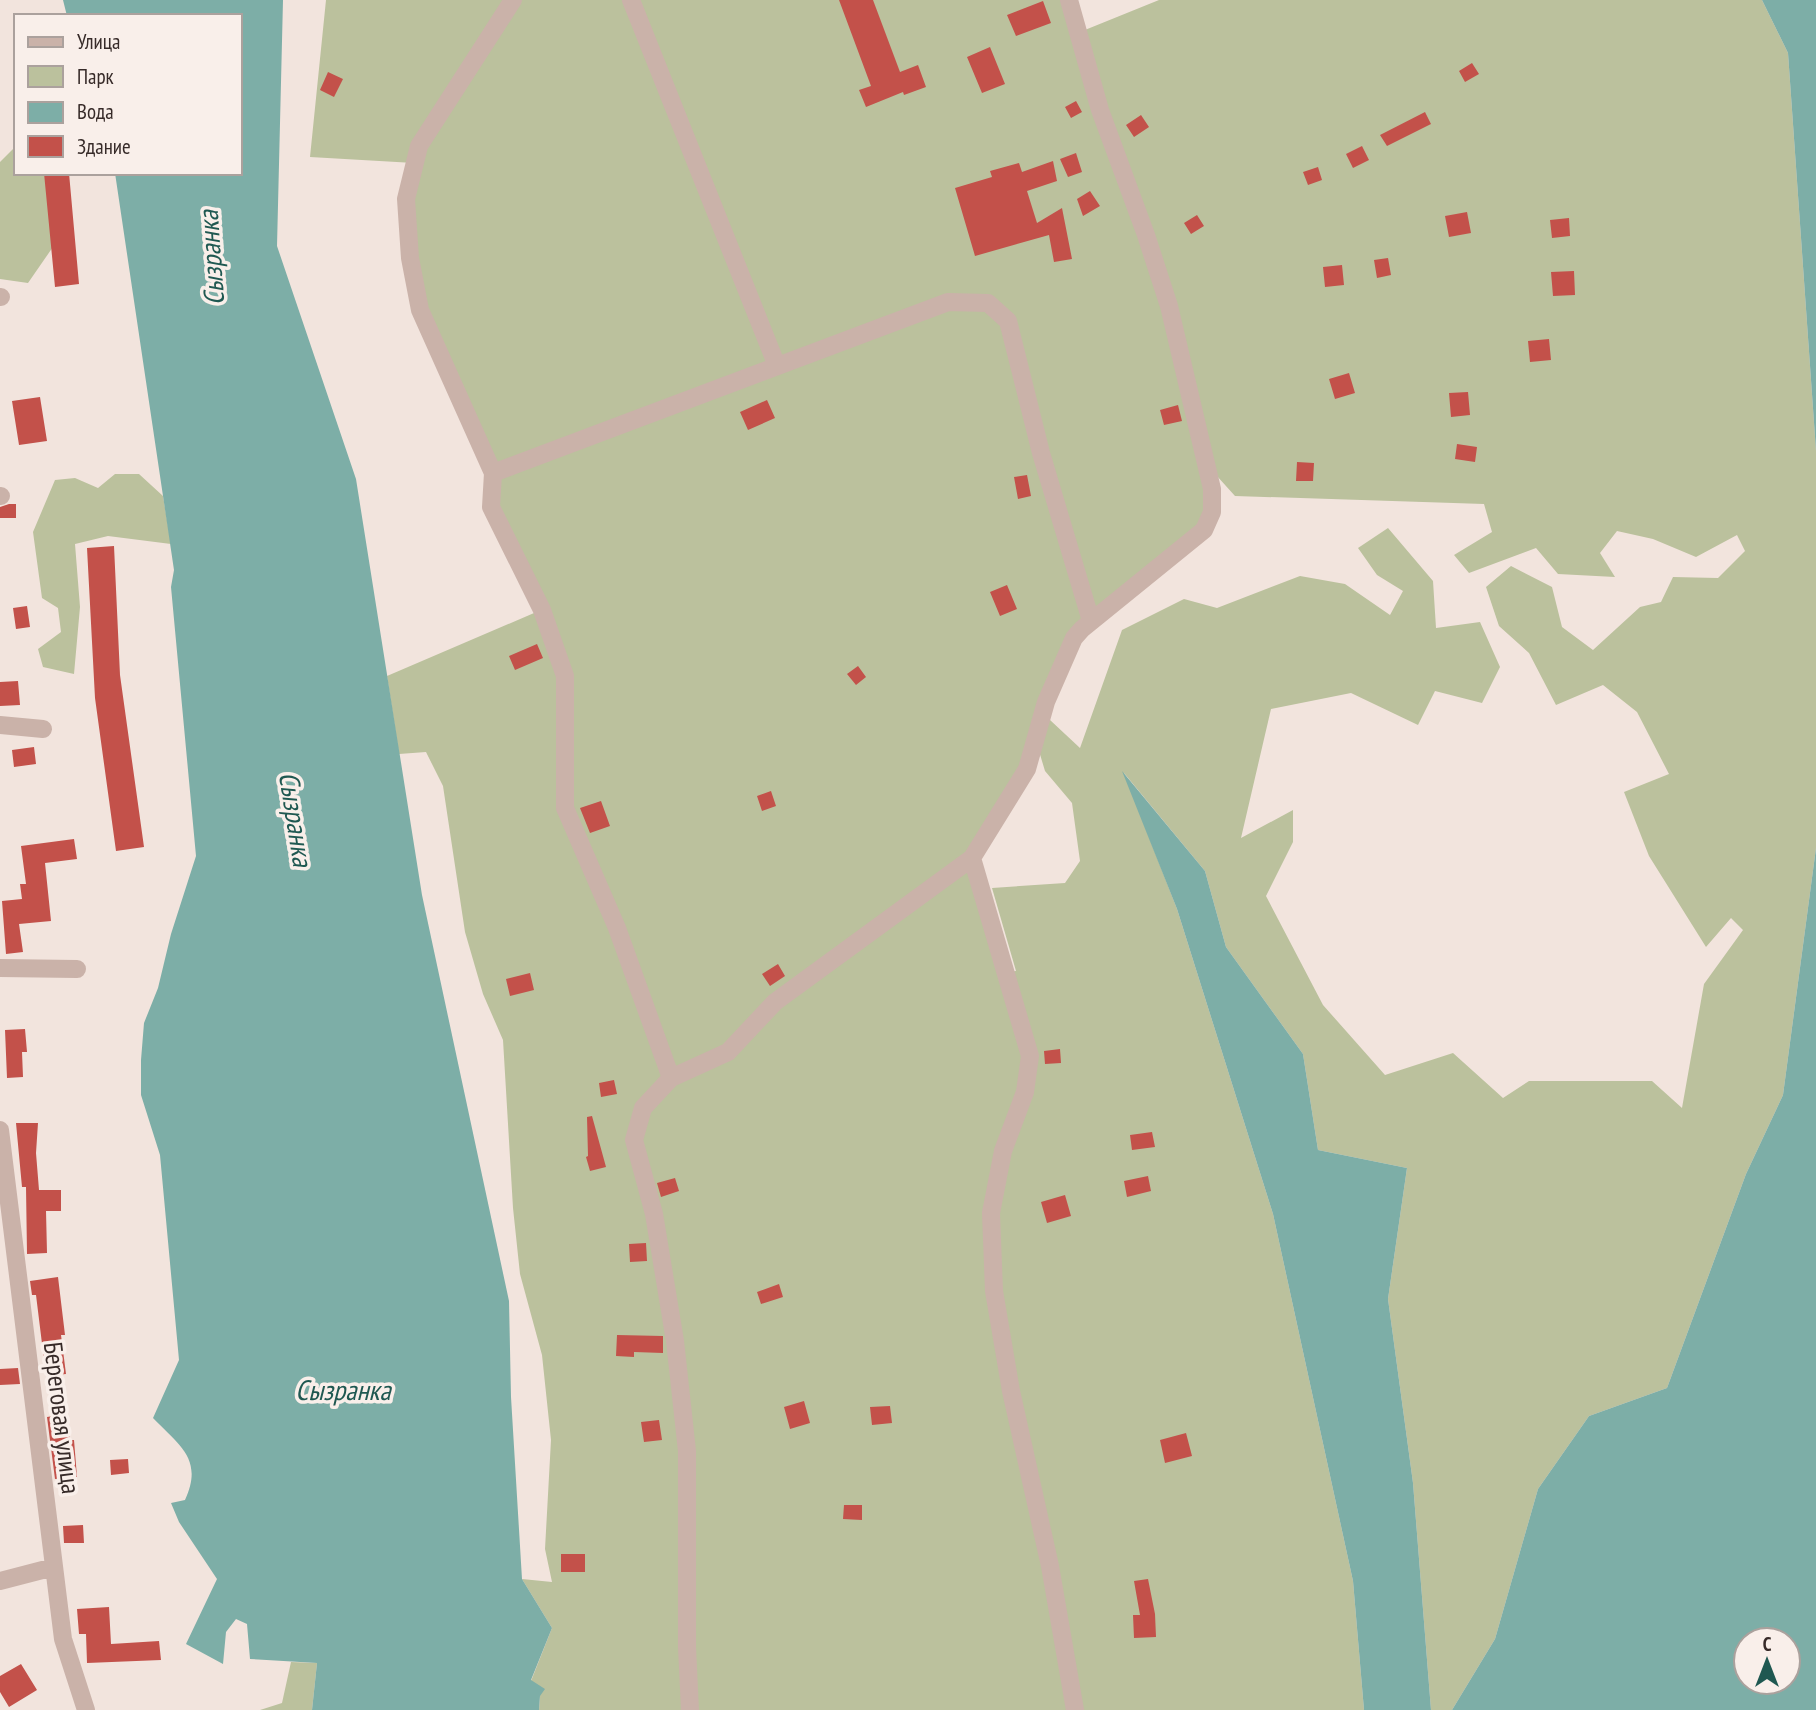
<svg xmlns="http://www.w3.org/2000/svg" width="1816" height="1710" font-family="'PT Sans Narrow',sans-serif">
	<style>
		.green { fill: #bbc19d; fill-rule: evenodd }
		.water { fill: #7daea7; fill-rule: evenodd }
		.building { fill: #c3514a }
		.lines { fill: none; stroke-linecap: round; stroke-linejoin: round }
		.minor { stroke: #cab2a9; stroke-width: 18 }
		.labels { text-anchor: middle; stroke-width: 7; stroke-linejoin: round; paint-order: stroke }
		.street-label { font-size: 26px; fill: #372b29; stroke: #f9efea }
		.water-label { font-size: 28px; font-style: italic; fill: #1f5851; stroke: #f9efea }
	</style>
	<rect width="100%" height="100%" fill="#f2e4dd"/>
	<path class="green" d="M 326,0 L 1064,0 L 1075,34 L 1159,0 L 1762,0 L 1788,53 L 1816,451 L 1816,848 L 1783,1095 L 1746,1174 L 1667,1388 L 1589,1416 L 1538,1489 L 1495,1639 L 1452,1710 L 1431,1710 L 1413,1483 L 1388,1299 L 1407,1168 L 1318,1150 L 1303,1054 L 1226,947 L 1205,871 L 1124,773 L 1177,909 L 1273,1214 L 1353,1581 L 1364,1710 L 539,1710 L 540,1696 L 531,1681 L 552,1628 L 522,1579 L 552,1582 L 545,1549 L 551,1440 L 542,1355 L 520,1274 L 513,1208 L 503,1040 L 483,994 L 465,932 L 443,786 L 426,752 L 399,754 L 387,676 L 541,610 L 491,507 L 493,473 L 420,310 L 410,258 L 414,163 L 310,157 ZM 1207,465 L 1235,496 L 1484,504 L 1492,532 L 1454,555 L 1469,573 L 1536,548 L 1558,574 L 1615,577 L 1600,553 L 1617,531 L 1653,539 L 1696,557 L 1737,535 L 1745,551 L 1718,578 L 1673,577 L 1661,602 L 1640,607 L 1593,650 L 1562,627 L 1552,587 L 1511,566 L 1486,587 L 1499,626 L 1529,653 L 1556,705 L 1603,685 L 1637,712 L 1669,774 L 1624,792 L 1649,856 L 1706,947 L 1731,918 L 1743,930 L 1704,984 L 1682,1108 L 1652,1081 L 1529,1081 L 1503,1098 L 1453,1053 L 1385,1075 L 1323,1005 L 1266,896 L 1293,842 L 1293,810 L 1241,838 L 1271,709 L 1351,693 L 1418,725 L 1435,691 L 1482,703 L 1500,667 L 1480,622 L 1436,628 L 1433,581 L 1388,528 L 1358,548 L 1377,575 L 1403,591 L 1390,615 L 1345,584 L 1300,576 L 1217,608 L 1184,599 L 1122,630 L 1080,748 L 1050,720 L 1036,740 L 1082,629 L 1212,512 ZM 1036,741 L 1045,771 L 1072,803 L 1080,861 L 1065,883 L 992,888 L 1016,971 L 1005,972 L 972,858 Z
		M 16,146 L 16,173 L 46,173 L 55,244 L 28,283 L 0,279 L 0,162 Z
		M 115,474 L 139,474 L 163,496 L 171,544 L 108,536 L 75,544 L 80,607 L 74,674 L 43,667 L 38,649 L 61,632 L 58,608 L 42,598 L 33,532 L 55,480 L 75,478 L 98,488 Z
		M 291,1662 L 317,1663 L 312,1710 L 260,1710 L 282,1703 Z"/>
	<path class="water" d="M 63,0 L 283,0 L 277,246 L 356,479 L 422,895 L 509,1301 L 511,1397 L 522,1579 L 552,1628 L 531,1680 L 545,1689 L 540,1696 L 539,1710 L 312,1710 L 317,1663 L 250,1659 L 247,1624 L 236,1619 L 226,1632 L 223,1664 L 186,1644 L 217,1579 L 179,1522 L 171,1503 L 185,1500 C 204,1459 179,1445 153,1418 L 179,1360 L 160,1155 L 141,1095 L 141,1060 L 144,1023 L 158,988 L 171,934 L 196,856 L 171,587 L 174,570 L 115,173 L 240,173 L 240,16 L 67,16 Z
		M 1762,0 L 1816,0 L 1816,451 L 1788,53 Z
		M 1122,771 L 1205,871 L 1226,947 L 1303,1054 L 1318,1150 L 1407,1168 L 1388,1299 L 1413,1483 L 1431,1710 L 1364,1710 L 1353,1581 L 1273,1214 L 1177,909 Z
		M 1816,848 L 1816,1710 L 1452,1710 L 1495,1639 L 1538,1489 L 1589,1416 L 1667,1388 L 1746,1174 L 1783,1095 ZM 1788,1640 L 1788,1682 L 1746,1682 L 1746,1640 Z"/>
	<path class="building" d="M 839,0 L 873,0 L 900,72 L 918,65 L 926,87 L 904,95 L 903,92 L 866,107 L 859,90 L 871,86 Z
		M 1043,1 L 1051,23 L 1016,36 L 1007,15 Z
		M 990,47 L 1005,84 L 982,93 L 967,57 Z
		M 1472,63 L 1479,74 L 1465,82 L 1459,71 Z
		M 328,72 L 343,79 L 334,97 L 320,90 Z
		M 1076,101 L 1082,112 L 1071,118 L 1065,107 Z
		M 1425,112 L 1431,124 L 1387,146 L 1380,135 Z
		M 1141,115 L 1149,127 L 1134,137 L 1126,125 Z
		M 1362,146 L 1369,160 L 1353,168 L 1346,154 Z
		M 1076,153 L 1082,172 L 1068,177 L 1060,159 Z
		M 1053,161 L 1057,181 L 1027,191 L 1037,223 L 1062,208 L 1072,259 L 1054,262 L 1049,235 L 975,256 L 955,188 L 992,177 L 990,171 L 1019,163 L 1022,172 Z
		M 1318,167 L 1322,180 L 1308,185 L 1303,172 Z
		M 44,173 L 69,173 L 79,284 L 55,287 Z
		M 1090,191 L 1100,206 L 1083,216 L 1077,199 Z
		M 1467,212 L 1471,233 L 1449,237 L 1445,216 Z
		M 1197,215 L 1204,226 L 1191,234 L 1184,223 Z
		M 1569,218 L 1570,236 L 1552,238 L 1550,220 Z
		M 1388,258 L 1391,275 L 1377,278 L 1374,260 Z
		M 1342,265 L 1344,285 L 1325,287 L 1323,267 Z
		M 1574,271 L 1575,295 L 1553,296 L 1551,272 Z
		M 1549,339 L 1551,360 L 1530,362 L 1528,341 Z
		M 1349,373 L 1355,393 L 1335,399 L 1329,379 Z
		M 1468,392 L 1470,415 L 1451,417 L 1449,393 Z
		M 40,397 L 47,441 L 19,445 L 12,401 Z
		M 767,400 L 775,418 L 748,430 L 740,412 Z
		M 1178,405 L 1182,421 L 1164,425 L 1160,410 Z
		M 1457,444 L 1477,447 L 1475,462 L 1455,459 Z
		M 1297,462 L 1314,463 L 1313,481 L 1296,481 Z
		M 1027,475 L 1031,496 L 1018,499 L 1014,477 Z
		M 9,504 L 16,504 L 16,518 L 0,518 L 0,507 Z
		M 114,546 L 120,675 L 144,847 L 116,851 L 95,698 L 87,548 Z
		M 1007,585 L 1017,609 L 1000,616 L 990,592 Z
		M 27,606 L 30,627 L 16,629 L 13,608 Z
		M 537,644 L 543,658 L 515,670 L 509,656 Z
		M 858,666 L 866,677 L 856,685 L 847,674 Z
		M 18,681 L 20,705 L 0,706 L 0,682 Z
		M 34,747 L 36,764 L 14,767 L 12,750 Z
		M 771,791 L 776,806 L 762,811 L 757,796 Z
		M 601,801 L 610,826 L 590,833 L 580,808 Z
		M 74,839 L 77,859 L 45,863 L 51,921 L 19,924 L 23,952 L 6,954 L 2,901 L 22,899 L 20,884 L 26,884 L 21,846 Z
		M 778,964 L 785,976 L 770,986 L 762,974 Z
		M 530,973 L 534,990 L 510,996 L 506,979 Z
		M 25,1029 L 27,1052 L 22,1052 L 23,1077 L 7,1078 L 5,1030 Z
		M 1060,1049 L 1061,1063 L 1045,1064 L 1044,1051 Z
		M 614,1080 L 617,1094 L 601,1097 L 599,1083 Z
		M 592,1116 L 606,1167 L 590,1171 L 586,1157 L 588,1156 L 587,1117 Z
		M 16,1123 L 38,1123 L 36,1153 L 39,1190 L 61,1190 L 61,1211 L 46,1211 L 47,1253 L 27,1254 L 26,1187 L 22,1187 Z
		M 1152,1132 L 1155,1147 L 1132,1150 L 1130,1135 Z
		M 1148,1176 L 1151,1191 L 1127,1197 L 1124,1181 Z
		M 675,1178 L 679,1191 L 661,1197 L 657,1183 Z
		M 1065,1195 L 1071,1216 L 1047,1223 L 1041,1202 Z
		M 646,1243 L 647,1261 L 630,1262 L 629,1244 Z
		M 58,1277 L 65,1335 L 61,1335 L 66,1374 L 46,1376 L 36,1295 L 32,1295 L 30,1281 Z
		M 779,1284 L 783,1297 L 761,1304 L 757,1292 Z
		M 617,1335 L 663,1336 L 663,1353 L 634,1352 L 634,1357 L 616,1356 Z
		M 18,1368 L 20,1384 L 0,1385 L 0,1369 Z
		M 804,1401 L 810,1423 L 790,1429 L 784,1407 Z
		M 890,1406 L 892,1423 L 872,1425 L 870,1407 Z
		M 66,1414 L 70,1440 L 74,1440 L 77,1477 L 55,1479 L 47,1417 Z
		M 659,1420 L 662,1440 L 644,1442 L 641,1422 Z
		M 1186,1433 L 1192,1456 L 1165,1463 L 1160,1440 Z
		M 128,1459 L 129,1473 L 111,1475 L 110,1460 Z
		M 844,1505 L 862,1505 L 862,1520 L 843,1519 Z
		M 83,1525 L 84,1543 L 64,1543 L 63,1526 Z
		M 561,1554 L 585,1554 L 585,1572 L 561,1572 Z
		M 1148,1579 L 1155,1614 L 1156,1637 L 1134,1638 L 1133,1615 L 1140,1615 L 1134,1581 Z
		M 109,1607 L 111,1644 L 159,1641 L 161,1660 L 87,1663 L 86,1634 L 79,1634 L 77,1609 Z
		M 21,1664 L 37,1690 L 9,1707 L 0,1692 L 0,1676 Z"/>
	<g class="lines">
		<path class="minor" d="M 513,0 L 419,146 L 406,199 L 410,258 L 420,310 L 493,473 L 491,507 L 542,610 L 565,676 L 565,808 L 617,928 L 671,1078
			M 631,0 L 777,366
			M 1069,0 L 1100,110 L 1146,235 L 1169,306 L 1212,489 L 1212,512 L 1204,530 L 1082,629 L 1074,638 L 1046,702 L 1027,769 L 972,858 L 1030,1056 L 1025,1092 L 1003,1151 L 991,1213 L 994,1291 L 1011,1391 L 1050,1566 L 1075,1710
			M 0,297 L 1,297
			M 493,473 L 948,302 L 988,303 L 1008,321 L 1041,453 L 1091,621
			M 0,496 L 1,496
			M 0,725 L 43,729
			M 0,968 L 77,969
			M 0,1130 L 63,1639 L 86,1710
			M 0,1581 L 54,1567
			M 690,1710 L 687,1647 L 687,1451 L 675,1341 L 654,1214 L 634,1140 L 643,1108 L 671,1078 L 728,1052 L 775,1002 L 972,858"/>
	</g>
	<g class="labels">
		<g class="street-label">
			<text transform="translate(62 1418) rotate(83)" y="9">Береговая улица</text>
		</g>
		<g class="water-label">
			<text transform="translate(211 258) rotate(-94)" y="10">Сызранка</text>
			<text transform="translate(296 819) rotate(81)" y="10">Сызранка</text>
			<text x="343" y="1400">Сызранка</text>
		</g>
	</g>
	<rect x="14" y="14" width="228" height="161" fill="#f9efea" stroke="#aba19d" stroke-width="2"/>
	<rect x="28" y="37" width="35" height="10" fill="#cab2a9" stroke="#aba19d" stroke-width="2"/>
	<text x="77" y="49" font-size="21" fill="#372b29">Улица</text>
	<rect x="28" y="66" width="35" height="21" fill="#bbc19d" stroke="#aba19d" stroke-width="2"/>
	<text x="77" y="84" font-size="21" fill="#372b29">Парк</text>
	<rect x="28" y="102" width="35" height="21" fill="#7daea7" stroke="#aba19d" stroke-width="2"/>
	<text x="77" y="119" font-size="21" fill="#372b29">Вода</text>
	<rect x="28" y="136" width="35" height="21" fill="#c3514a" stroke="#aba19d" stroke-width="2"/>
	<text x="77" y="154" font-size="21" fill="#372b29">Здание</text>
	<g transform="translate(1767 1661)"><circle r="33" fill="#f9efea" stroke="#aba19d" stroke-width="2"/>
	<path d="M0-5L12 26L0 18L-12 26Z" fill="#1f5851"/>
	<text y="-10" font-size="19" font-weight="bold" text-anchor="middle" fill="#372b29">С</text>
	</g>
</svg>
